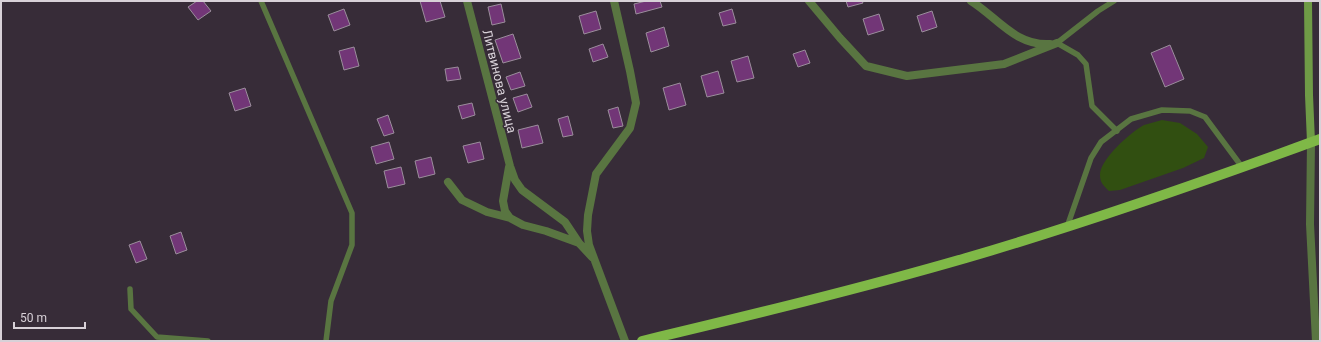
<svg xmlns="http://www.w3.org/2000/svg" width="1321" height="342" font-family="Roboto,sans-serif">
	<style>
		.green { fill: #314f11 }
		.building { fill: #723677; stroke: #9b8e9c }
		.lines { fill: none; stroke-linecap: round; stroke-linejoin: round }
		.service { stroke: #597541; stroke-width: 5.5 }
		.minor { stroke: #597541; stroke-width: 8 }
		.secondary { stroke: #6f9b46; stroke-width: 8 }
		.primary { stroke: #7fb847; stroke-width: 10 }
		.labels { text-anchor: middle; stroke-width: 3; stroke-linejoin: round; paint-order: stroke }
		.street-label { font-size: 13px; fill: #d8d1d8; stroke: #372c38 }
	</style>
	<rect width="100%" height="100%" fill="#372c38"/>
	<path class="green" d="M 1162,120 L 1180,123 L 1197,134 L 1208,147 L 1204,158 L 1183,168 L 1120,190 L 1109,191 C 1104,186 1100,183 1100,175 C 1100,159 1131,132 1144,125 C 1150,123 1156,122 1162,120 Z"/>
	<path class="building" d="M 197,1 L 203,1 L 211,11 L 198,20 L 188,7 Z
		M 420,1 L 440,1 L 445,17 L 426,22 Z
		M 646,1 L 660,1 L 662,7 L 636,14 L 634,4 Z
		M 846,1 L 862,1 L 863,3 L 848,7 Z
		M 501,4 L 505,22 L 492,25 L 488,7 Z
		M 344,9 L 350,25 L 334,31 L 328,15 Z
		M 732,9 L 736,23 L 723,26 L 719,13 Z
		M 596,11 L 601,29 L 584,34 L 579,16 Z
		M 932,11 L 937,27 L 922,32 L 917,16 Z
		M 879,14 L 884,30 L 868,35 L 863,19 Z
		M 664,27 L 669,46 L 651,52 L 646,33 Z
		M 513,34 L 521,58 L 503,63 L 495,40 Z
		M 603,44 L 608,57 L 593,62 L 589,49 Z
		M 1170,45 L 1184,79 L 1165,87 L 1151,53 Z
		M 354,47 L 359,66 L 344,70 L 339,51 Z
		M 805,50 L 810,63 L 798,67 L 793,54 Z
		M 748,56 L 754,78 L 737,82 L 731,61 Z
		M 458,67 L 461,79 L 447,81 L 445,69 Z
		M 718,71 L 724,93 L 707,97 L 701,76 Z
		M 520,72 L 525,86 L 511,90 L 506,77 Z
		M 680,83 L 686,105 L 669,110 L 663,88 Z
		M 245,88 L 251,106 L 235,111 L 229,93 Z
		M 527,94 L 532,107 L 518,112 L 513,98 Z
		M 472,103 L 475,115 L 462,119 L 458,106 Z
		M 618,107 L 623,126 L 613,128 L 608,110 Z
		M 388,115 L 394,133 L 384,136 L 377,119 Z
		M 568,116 L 573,135 L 563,137 L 558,119 Z
		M 538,125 L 543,143 L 522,148 L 518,130 Z
		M 389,142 L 394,159 L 376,164 L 371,147 Z
		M 480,142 L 484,159 L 468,163 L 463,146 Z
		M 431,157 L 435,174 L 419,178 L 415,161 Z
		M 401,167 L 405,184 L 388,188 L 384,171 Z
		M 181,232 L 187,250 L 176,254 L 170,236 Z
		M 140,241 L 147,259 L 136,263 L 129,245 Z"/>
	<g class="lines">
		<path class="service" d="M 261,1 L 352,213 L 352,245 L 331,301 L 326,341
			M 1114,1 L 1098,11 L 1057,43 L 1078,55 L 1086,64 L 1092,106 L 1117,131
			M 1067,227 L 1091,158 L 1101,142 L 1131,119 L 1162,110 L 1190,111 L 1205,117 L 1242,167
			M 130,289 L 131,309 L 157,337 L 208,341"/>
		<path class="minor" d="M 467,1 L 510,166 L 515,180 L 522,190 L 565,222 L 579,243
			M 614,1 L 630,71 L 636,103 L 630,128 L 596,174 L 588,215 L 587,231 L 589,245 L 625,341
			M 809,1 L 840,38 L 866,66 L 907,76 L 1004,64 L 1057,43
			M 971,1 C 997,17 1015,46 1050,44
			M 1311,142 L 1310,224 L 1316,341
			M 509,167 L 503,201 L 505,211 L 510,218 L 523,225 L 546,231 L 579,243 L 592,257
			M 448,182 L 462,200 L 487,212 L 510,218"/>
		<path class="secondary" d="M 1308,1 L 1309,95 L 1311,142"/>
		<path class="primary" d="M 642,341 C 751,315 859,289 966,258 C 1086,223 1203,182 1320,139"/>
	</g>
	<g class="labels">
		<g class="street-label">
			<text transform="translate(500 81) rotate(76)" y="5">Литвинова улица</text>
		</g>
	</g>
	<rect width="1321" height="342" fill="none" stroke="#d8d1d8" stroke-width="4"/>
	<path d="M14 322v6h71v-6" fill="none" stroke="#d8d1d8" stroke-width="2"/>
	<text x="20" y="322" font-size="12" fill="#d8d1d8" stroke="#372c38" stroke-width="3" paint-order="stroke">50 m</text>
</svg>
